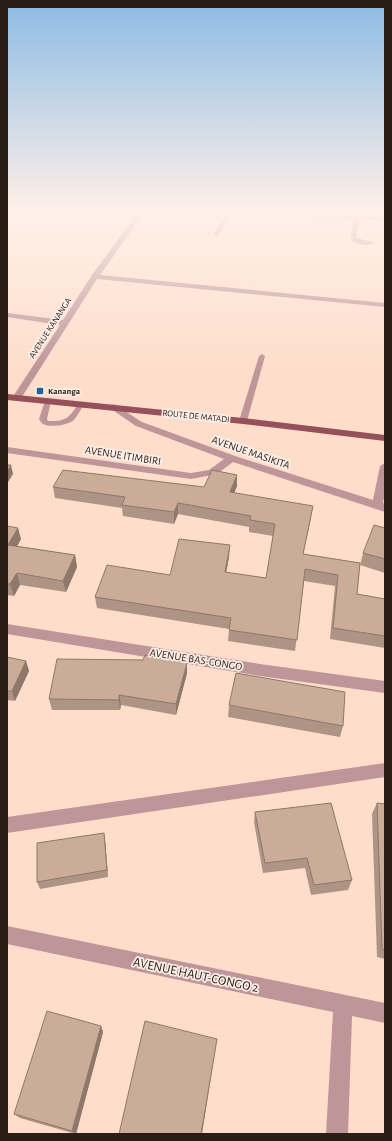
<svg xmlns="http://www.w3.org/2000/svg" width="392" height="1141" font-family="'Alegreya Sans',sans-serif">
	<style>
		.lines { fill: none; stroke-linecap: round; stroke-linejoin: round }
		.lane { fill: #be9598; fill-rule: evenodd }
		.street { fill: #be9598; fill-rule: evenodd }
		.primary { fill: #96505a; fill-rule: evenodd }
		.wall { fill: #ae9484 }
		.shaded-wall { fill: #8d786b }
		.building { fill: #caac99; stroke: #8d786b }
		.poi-dot { fill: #246399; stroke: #fdefe8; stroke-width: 1.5 }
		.labels { text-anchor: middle; stroke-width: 3.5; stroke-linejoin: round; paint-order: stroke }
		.far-street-label { font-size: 9px; fill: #291d16; stroke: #fdefe8 }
		.far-poi-label { font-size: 9px; font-weight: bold; fill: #291d16; stroke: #fdefe8; text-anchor: start }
		.street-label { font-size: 11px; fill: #291d16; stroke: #fdefe8 }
		.near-street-label { font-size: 13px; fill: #291d16; stroke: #fdefe8 }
	</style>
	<rect width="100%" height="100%" fill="#feddcb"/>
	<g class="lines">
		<path class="lane" d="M 262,354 L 265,356 L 247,421 L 246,423 L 240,423 L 239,421 L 259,356 Z
			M 48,399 L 51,401 L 47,419 L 48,421 C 67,422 69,417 79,403 L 83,403 L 84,404 C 81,409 78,415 74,420 C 69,425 49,428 43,424 C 41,423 41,421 39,419 L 45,401 Z"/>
		<path class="street" d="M 139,211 L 145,211 L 100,275 L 385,303 L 385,307 L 97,279 L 20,400 L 14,400 L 12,398 L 60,325 L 7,317 L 7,313 L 63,320 L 92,275 Z
			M 227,211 L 233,211 L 218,236 L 214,236 L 213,235 Z
			M 262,211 L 293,211 L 385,217 L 385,221 L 359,219 L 356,238 L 373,242 L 374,243 C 368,247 357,244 351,240 L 353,219 L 265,213 Z
			M 114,404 L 142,422 L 235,456 L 373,500 L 380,466 L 385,463 L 385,492 L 383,503 L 385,504 L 385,512 L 233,462 L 217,474 L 191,479 L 7,453 L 7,447 L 191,473 L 209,470 L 224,459 L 136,426 L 111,409 L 109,407 Z
			M 7,624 L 260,664 L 385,681 L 385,693 L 260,676 L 7,634 Z
			M 385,763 L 385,777 L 7,833 L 7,817 Z
			M 7,926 L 385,1003 L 385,1023 L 352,1016 L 348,1134 L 326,1134 L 333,1012 L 7,944 Z"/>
		<path class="primary" d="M 7,394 L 243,418 L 385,435 L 385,441 L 243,424 L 7,400 Z"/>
	</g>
	<path class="wall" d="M 237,475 L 237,486 L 234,493 L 311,517 L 303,554 L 360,563 L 357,594 L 385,599 L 385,648 L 330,639 L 335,586 L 304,581 L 295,651 L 228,641 L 229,629 L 97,608 L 95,597 L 229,557 L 226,573 L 266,578 L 273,536 L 249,532 L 249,527 L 178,514 L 174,524 L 123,516 L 122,508 L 55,498 L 53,487 L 204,487 Z
		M 7,526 L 21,539 L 17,546 L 75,555 L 77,567 L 66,592 L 20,585 L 14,596 L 7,595 Z
		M 385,528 L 385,573 L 360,565 L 363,553 Z
		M 7,657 L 26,661 L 29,671 L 15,701 L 7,700 Z
		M 187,673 L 176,715 L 121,705 L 120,710 L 52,710 L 49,699 Z
		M 229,705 L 343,726 L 340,737 L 228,717 Z
		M 377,803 L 385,804 L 385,959 L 377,957 L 372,814 Z
		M 255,812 L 352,880 L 348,890 L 311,895 L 305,868 L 263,873 L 254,822 Z
		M 104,833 L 105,840 L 108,877 L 40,889 L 37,882 Z
		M 101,1026 L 103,1032 L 76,1134 L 20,1118 L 14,1114 Z"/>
	<path class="shaded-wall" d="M 11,465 L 13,474 L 7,484 L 7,472 Z
		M 237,475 L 237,486 L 230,504 L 230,492 Z
		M 178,503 L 178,514 L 174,524 L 174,512 Z
		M 313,506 L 311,517 L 301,565 L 303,554 Z
		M 18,528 L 21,539 L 11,557 L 8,545 Z
		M 230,545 L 229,557 L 224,584 L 225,572 Z
		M 75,555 L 77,567 L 66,592 L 63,581 Z
		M 17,573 L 20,585 L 14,596 L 10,584 Z
		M 26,661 L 29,671 L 15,701 L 12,691 Z
		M 187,663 L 187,673 L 176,715 L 176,704 Z
		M 119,695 L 121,705 L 120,710 L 119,700 Z
		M 104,833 L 105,840 L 108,877 L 107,870 Z
		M 101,1026 L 103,1032 L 76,1134 L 72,1131 Z
		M 217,1039 L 202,1134 L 201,1134 Z"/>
	<path class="building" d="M 7,465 L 11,465 L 7,472 Z
		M 63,470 L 204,487 L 212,470 L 237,475 L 230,492 L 313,506 L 303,554 L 360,563 L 357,594 L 385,599 L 385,636 L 333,628 L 338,575 L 305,569 L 297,640 L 229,630 L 231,618 L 95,597 L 107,565 L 170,575 L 179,539 L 230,545 L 225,572 L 266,578 L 275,524 L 250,520 L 251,516 L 178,503 L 174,512 L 122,505 L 125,497 L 53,487 Z
		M 374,525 L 385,528 L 385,559 L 363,553 Z
		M 7,526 L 18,528 L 8,545 L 75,555 L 63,581 L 17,573 L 10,584 L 7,584 Z
		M 145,655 L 187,663 L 176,704 L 119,695 L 119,700 L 49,699 L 57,659 L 143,660 Z
		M 7,657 L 26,661 L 12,691 L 7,691 Z
		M 236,673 L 345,692 L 343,726 L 229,705 Z
		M 331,803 L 352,880 L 314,885 L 307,858 L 265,863 L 255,812 Z
		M 377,803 L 385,804 L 385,950 L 382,949 Z
		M 104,833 L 107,870 L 37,882 L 37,843 Z
		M 47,1011 L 101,1026 L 72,1131 L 14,1114 Z
		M 145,1021 L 217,1039 L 201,1134 L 119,1134 Z"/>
	<linearGradient id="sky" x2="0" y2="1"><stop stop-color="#8cbbe4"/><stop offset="0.57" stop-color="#fff0e8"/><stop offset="1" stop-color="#fff0e8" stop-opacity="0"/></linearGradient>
	<rect width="392" height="371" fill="url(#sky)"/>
	<rect class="poi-dot" x="36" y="387" width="8" height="8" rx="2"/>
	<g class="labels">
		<g class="far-street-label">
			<text transform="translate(50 328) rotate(-57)" y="3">AVENUE KANANGA</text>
			<text transform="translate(196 416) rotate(6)" y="3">ROUTE DE MATADI</text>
		</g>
		<g class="far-poi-label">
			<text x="48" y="394">Kananga</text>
		</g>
		<g class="street-label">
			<text transform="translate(251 452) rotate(19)" y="4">AVENUE MASIKITA</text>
			<text transform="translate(123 455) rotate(9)" y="4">AVENUE ITIMBIRI</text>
			<text transform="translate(196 659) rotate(9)" y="4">AVENUE BAS-CONGO</text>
		</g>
		<g class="near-street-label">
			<text transform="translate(196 974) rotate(12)" y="5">AVENUE HAUT-CONGO 2</text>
		</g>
	</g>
	<rect width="392" height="1141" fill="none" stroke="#291d16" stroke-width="16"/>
</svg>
